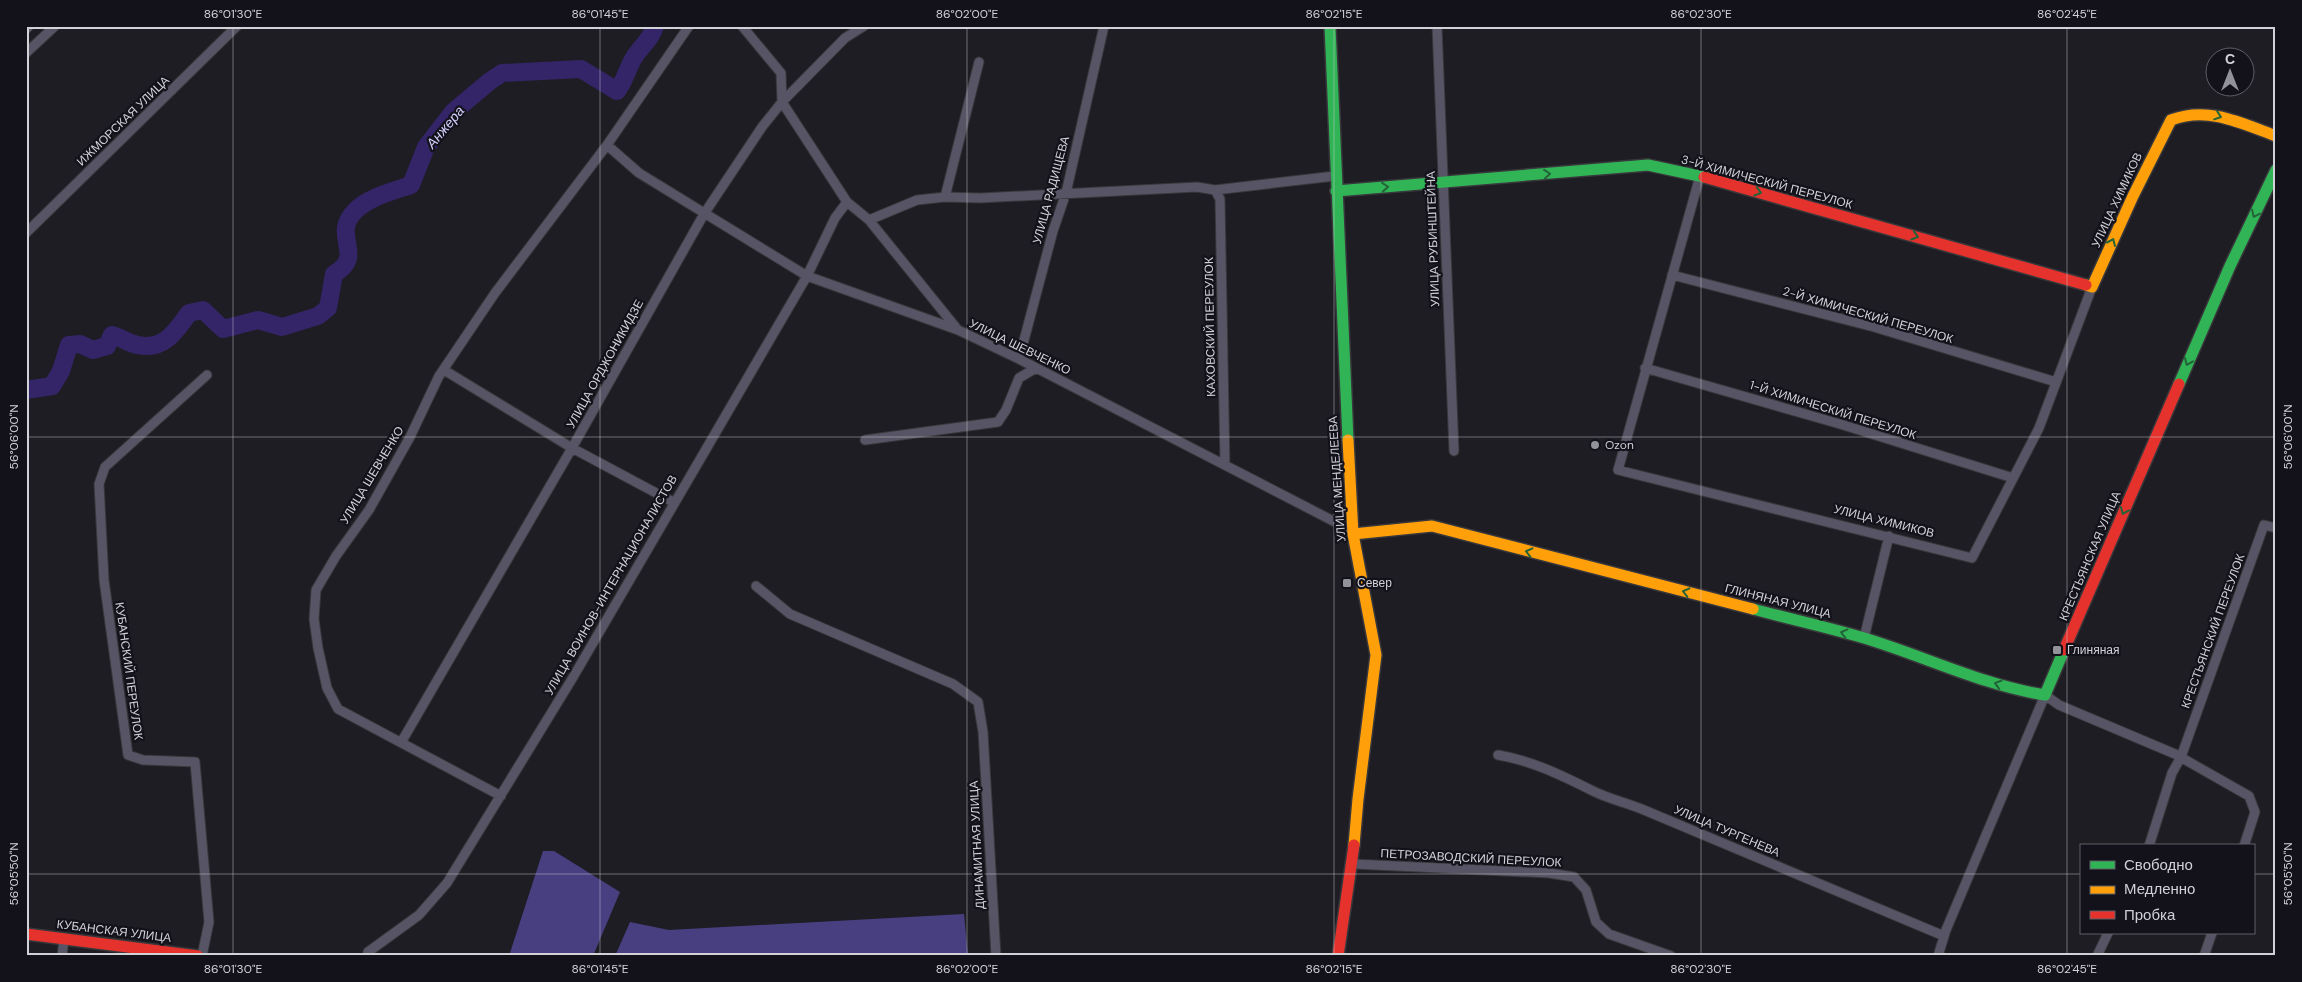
<svg xmlns="http://www.w3.org/2000/svg" width="2302" height="982" font-family="'DM Sans',sans-serif">
	<style>
		.forest { fill: #483f80 }
		.lines { fill: none; stroke-linecap: round; stroke-linejoin: round }
		.river { stroke: #332567; stroke-width: 18 }
		.street-casing { stroke: #38373b; stroke-width: 11 }
		.fast-casing { stroke: #38373b; stroke-width: 14 }
		.slow-casing { stroke: #38373b; stroke-width: 14 }
		.jam-casing { stroke: #38373b; stroke-width: 14 }
		.street { stroke: #575565; stroke-width: 9 }
		.fast { stroke: #30b455; stroke-width: 11 }
		.slow { stroke: #ff9f0a; stroke-width: 11 }
		.jam { stroke: #e5322d; stroke-width: 11 }
		.rail { stroke: #595862; stroke-width: 3; stroke-dasharray: 8 4; stroke-linecap: butt }
		.oneway { stroke: #226338 }
		.ticks { fill: none; stroke: #d1d1d8; stroke-width: 1; stroke-opacity: 0.45 }
		.poi-dot { fill: #929299; stroke: #13121b; stroke-width: 2 }
		.labels { text-anchor: middle; stroke-width: 4.5; stroke-linejoin: round; paint-order: stroke }
		.street-label { font-size: 12px; fill: #d1d1d8; stroke: #13121b }
		.poi-label { font-size: 12px; fill: #d1d1d8; stroke: #13121b; text-anchor: start }
		.water-label { font-size: 14px; font-style: italic; fill: #d2d0fb; stroke: #13121b }
		.neatline { fill: none; stroke: #d1d1d8; stroke-width: 2 }
		.ticks-label { font-size: 12px; text-anchor: middle; fill: #d1d1d8 }
	</style>
	<rect width="100%" height="100%" fill="#1e1d23"/>
	<path class="forest" d="M 543,851 L 554,851 L 620,892 L 593,956 L 509,956 Z
		M 964,914 L 968,956 L 615,956 L 630,922 L 669,930 Z"/>
	<g class="lines">
		<path class="river" d="M 26,390 L 52,386 L 61,371 L 69,345 L 80,344 L 93,350 L 107,346 L 112,335 C 121,337 129,344 138,345 C 164,351 176,331 189,313 L 203,310 L 223,329 L 258,320 L 282,327 L 318,316 L 328,308 L 334,274 C 367,255 330,236 355,211 C 368,197 394,191 411,185 L 426,147 L 453,112 L 490,81 L 502,73 L 581,69 L 617,91 C 624,82 626,73 631,63 C 637,49 651,41 655,26"/>
		<defs>
			<path id="street" d="M 742,26 L 781,73 L 782,102 L 847,202 L 869,220 L 958,330 L 1019,359 L 1341,525 L 1353,534
				M 1437,26 L 1454,451
				M 26,53 L 55,26
				M 607,145 L 639,173 L 807,276 L 958,330
				M 1700,176 L 1618,470 L 1972,558 L 2039,428 L 2092,287
				M 1215,190 L 1220,199 L 1225,465
				M 945,197 L 979,62
				M 869,220 L 917,200 L 945,197 L 980,198 L 1197,187 L 1215,190 L 1335,176
				M 26,233 L 237,26
				M 1672,275 L 1874,327 L 2056,382
				M 1019,359 L 1053,231 L 1066,193 L 1104,26
				M 1645,368 L 1840,424 L 2013,478
				M 444,370 L 572,448 L 673,502
				M 865,440 L 998,422 L 1006,410 L 1019,378 L 1036,368
				M 756,586 L 790,614 L 953,684 L 978,702 L 983,732 L 996,956
				M 1864,638 L 1889,536
				M 402,741 L 572,448 L 704,214 L 762,127 L 782,102 L 845,38 L 864,26
				M 1498,755 C 1533,761 1561,775 1593,791 C 1609,799 1627,803 1644,810 L 1944,936
				M 501,796 L 338,709 L 327,688 L 318,648 L 314,619 L 316,590 L 336,556 L 369,510 L 410,437 L 439,376 L 495,293 L 607,145 L 689,26
				M 2149,846 L 2172,773 L 2181,757 L 2264,525 L 2276,528
				M 1353,864 L 1549,873 L 1574,877 L 1586,890 L 1596,922 L 1609,934 L 1671,956
				M 62,956 L 64,939
				M 202,956 L 209,922 L 195,762 L 143,760 L 128,755 L 104,580 L 99,484 L 105,467 L 207,375
				M 367,956 L 368,952 L 419,915 L 447,883 L 572,679 L 807,276 L 835,218 L 847,202
				M 1938,956 L 1946,930 L 2045,695 L 2059,705 L 2175,754 L 2249,796 L 2255,812 L 2244,846
				M 2097,956 L 2108,933
				M 2204,956 L 2212,933"/>
			<path id="fast" d="M 1330,26 L 1348,440
				M 1336,191 L 1648,165 L 1704,177
				M 2179,384 L 2230,266 L 2276,170
				M 1753,609 C 1790,619 1827,627 1864,638 C 1924,656 1982,685 2045,695 L 2064,650"/>
			<path id="slow" d="M 2086,285 L 2092,287 L 2133,196 L 2171,120 C 2208,106 2241,123 2276,136
				M 1348,440 L 1353,534 L 1376,655 L 1358,799 L 1354,845
				M 1353,534 L 1432,526 L 1753,609"/>
			<path id="jam" d="M 1704,177 L 2086,285
				M 2064,650 L 2179,384
				M 26,934 L 198,956
				M 1338,956 L 1354,845"/>
		</defs>
		<use href="#street" class="street-casing"/>
		<use href="#fast" class="fast-casing"/>
		<use href="#slow" class="slow-casing"/>
		<use href="#jam" class="jam-casing"/>
		<use href="#street" class="street"/>
		<use href="#fast" class="fast"/>
		<use href="#slow" class="slow"/>
		<use href="#jam" class="jam"/>
		<path class="rail" d="M 26,34 L 34,26"/>
	</g>
	<defs><path id="oneway-chevron" d="M-2-3.5L2.5 0L-2 3.5" fill="none" stroke-width="1.6" stroke-linecap="round" stroke-linejoin="round" transform="scale(1.25)"/></defs>
	<g class="oneway">
		<use href="#oneway-chevron" transform="translate(2218 116) rotate(19)"/>
		<use href="#oneway-chevron" transform="translate(1547 174) rotate(-5)"/>
		<use href="#oneway-chevron" transform="translate(1385 187) rotate(-5)"/>
		<use href="#oneway-chevron" transform="translate(1758 192) rotate(16)"/>
		<use href="#oneway-chevron" transform="translate(2255 214) rotate(116)"/>
		<use href="#oneway-chevron" transform="translate(1915 236) rotate(16)"/>
		<use href="#oneway-chevron" transform="translate(2112 242) rotate(-66)"/>
		<use href="#oneway-chevron" transform="translate(2188 362) rotate(113)"/>
		<use href="#oneway-chevron" transform="translate(2124 511) rotate(113)"/>
		<use href="#oneway-chevron" transform="translate(1529 552) rotate(-166)"/>
		<use href="#oneway-chevron" transform="translate(1686 592) rotate(-166)"/>
		<use href="#oneway-chevron" transform="translate(1844 633) rotate(-166)"/>
		<use href="#oneway-chevron" transform="translate(1998 684) rotate(-163)"/>
	</g>
	<path class="ticks" d="M 233,26 L 233,956M 600,26 L 600,956M 967,26 L 967,956M 1334,26 L 1334,956M 1701,26 L 1701,956M 2067,26 L 2067,956M 26,437 L 2276,437M 26,874 L 2081,874M 2253,874 L 2276,874"/>
	<g class="poi-dot">
		<circle cx="1595" cy="445" r="5"/>
		<rect x="1342" y="578" width="10" height="10" rx="2.5"/>
		<rect x="2052" y="645" width="10" height="10" rx="2.5"/>
	</g>
	<g class="labels">
		<g class="street-label">
			<text transform="translate(123 121) rotate(-44)" y="4">ИЖМОРСКАЯ УЛИЦА</text>
			<text transform="translate(1767 182) rotate(15)" y="4">3-Й ХИМИЧЕСКИЙ ПЕРЕУЛОК</text>
			<text transform="translate(1051 190) rotate(-75)" y="4">УЛИЦА РАДИЩЕВА</text>
			<text transform="translate(2117 200) rotate(-65)" y="4">УЛИЦА ХИМИКОВ</text>
			<text transform="translate(1433 239) rotate(-92)" y="4">УЛИЦА РУБИНШТЕЙНА</text>
			<text transform="translate(1868 315) rotate(16)" y="4">2-Й ХИМИЧЕСКИЙ ПЕРЕУЛОК</text>
			<text transform="translate(1210 327) rotate(-91)" y="4">КАХОВСКИЙ ПЕРЕУЛОК</text>
			<text transform="translate(1020 347) rotate(26)" y="4">УЛИЦА ШЕВЧЕНКО</text>
			<text transform="translate(605 364) rotate(-61)" y="4">УЛИЦА ОРДЖОНИКИДЗЕ</text>
			<text transform="translate(1833 410) rotate(17)" y="4">1-Й ХИМИЧЕСКИЙ ПЕРЕУЛОК</text>
			<text transform="translate(372 475) rotate(-59)" y="4">УЛИЦА ШЕВЧЕНКО</text>
			<text transform="translate(1337 479) rotate(-94)" y="4">УЛИЦА МЕНДЕЛЕЕВА</text>
			<text transform="translate(1884 521) rotate(14)" y="4">УЛИЦА ХИМИКОВ</text>
			<text transform="translate(2090 556) rotate(-67)" y="4">КРЕСТЬЯНСКАЯ УЛИЦА</text>
			<text transform="translate(611 585) rotate(-60)" y="4">УЛИЦА ВОИНОВ-ИНТЕРНАЦИОНАЛИСТОВ</text>
			<text transform="translate(1778 601) rotate(14)" y="4">ГЛИНЯНАЯ УЛИЦА</text>
			<text transform="translate(2213 631) rotate(-70)" y="4">КРЕСТЬЯНСКИЙ ПЕРЕУЛОК</text>
			<text transform="translate(129 671) rotate(82)" y="4">КУБАНСКИЙ ПЕРЕУЛОК</text>
			<text transform="translate(1727 831) rotate(23)" y="4">УЛИЦА ТУРГЕНЕВА</text>
			<text transform="translate(977 845) rotate(-93)" y="4">ДИНАМИТНАЯ УЛИЦА</text>
			<text transform="translate(1471 858) rotate(3)" y="4">ПЕТРОЗАВОДСКИЙ ПЕРЕУЛОК</text>
			<text transform="translate(114 931) rotate(7)" y="4">КУБАНСКАЯ УЛИЦА</text>
		</g>
		<g class="poi-label">
			<text x="1605" y="449">Ozon</text>
			<text x="1357" y="587">Север</text>
			<text x="2067" y="654">Глиняная</text>
		</g>
		<g class="water-label">
			<text transform="translate(445 127) rotate(-50)" y="5">Анжера</text>
		</g>
	</g>
	<rect width="2302" height="982" fill="none" stroke="#13121b" stroke-width="55"/>
	<rect x="2080" y="844" width="175" height="90" fill="#13121b" stroke="#5f5e67"/>
	<rect x="2090" y="861" width="25" height="8" fill="#30b455" stroke="#5f5e67"/>
	<text x="2124" y="870" font-size="15" fill="#d1d1d8">Свободно</text>
	<rect x="2090" y="886" width="25" height="8" fill="#ff9f0a" stroke="#5f5e67"/>
	<text x="2124" y="894" font-size="15" fill="#d1d1d8">Медленно</text>
	<rect x="2090" y="911" width="25" height="8" fill="#e5322d" stroke="#5f5e67"/>
	<text x="2124" y="920" font-size="15" fill="#d1d1d8">Пробка</text>
	<g transform="translate(2230 72)"><circle r="24" fill="#13121b" stroke="#5f5e67"/>
	<path d="M0-4L9 19L0 12L-9 19Z" fill="#929299"/>
	<text y="-8" font-size="14" font-weight="bold" text-anchor="middle" fill="#d1d1d8">С</text>
	</g>
	<rect x="28" y="28" width="2246" height="926" class="neatline"/>
	<g class="ticks-label">
		<text x="233" y="18">86°01'30"E</text>
		<text x="600" y="18">86°01'45"E</text>
		<text x="967" y="18">86°02'00"E</text>
		<text x="1334" y="18">86°02'15"E</text>
		<text x="1701" y="18">86°02'30"E</text>
		<text x="2067" y="18">86°02'45"E</text>
		<text transform="translate(14 437) rotate(-90)" y="4">56°06'00"N</text>
		<text transform="translate(2288 437) rotate(-90)" y="4">56°06'00"N</text>
		<text transform="translate(14 874) rotate(-90)" y="4">56°05'50"N</text>
		<text transform="translate(2288 874) rotate(-90)" y="4">56°05'50"N</text>
		<text x="233" y="973">86°01'30"E</text>
		<text x="600" y="973">86°01'45"E</text>
		<text x="967" y="973">86°02'00"E</text>
		<text x="1334" y="973">86°02'15"E</text>
		<text x="1701" y="973">86°02'30"E</text>
		<text x="2067" y="973">86°02'45"E</text>
	</g>
</svg>
